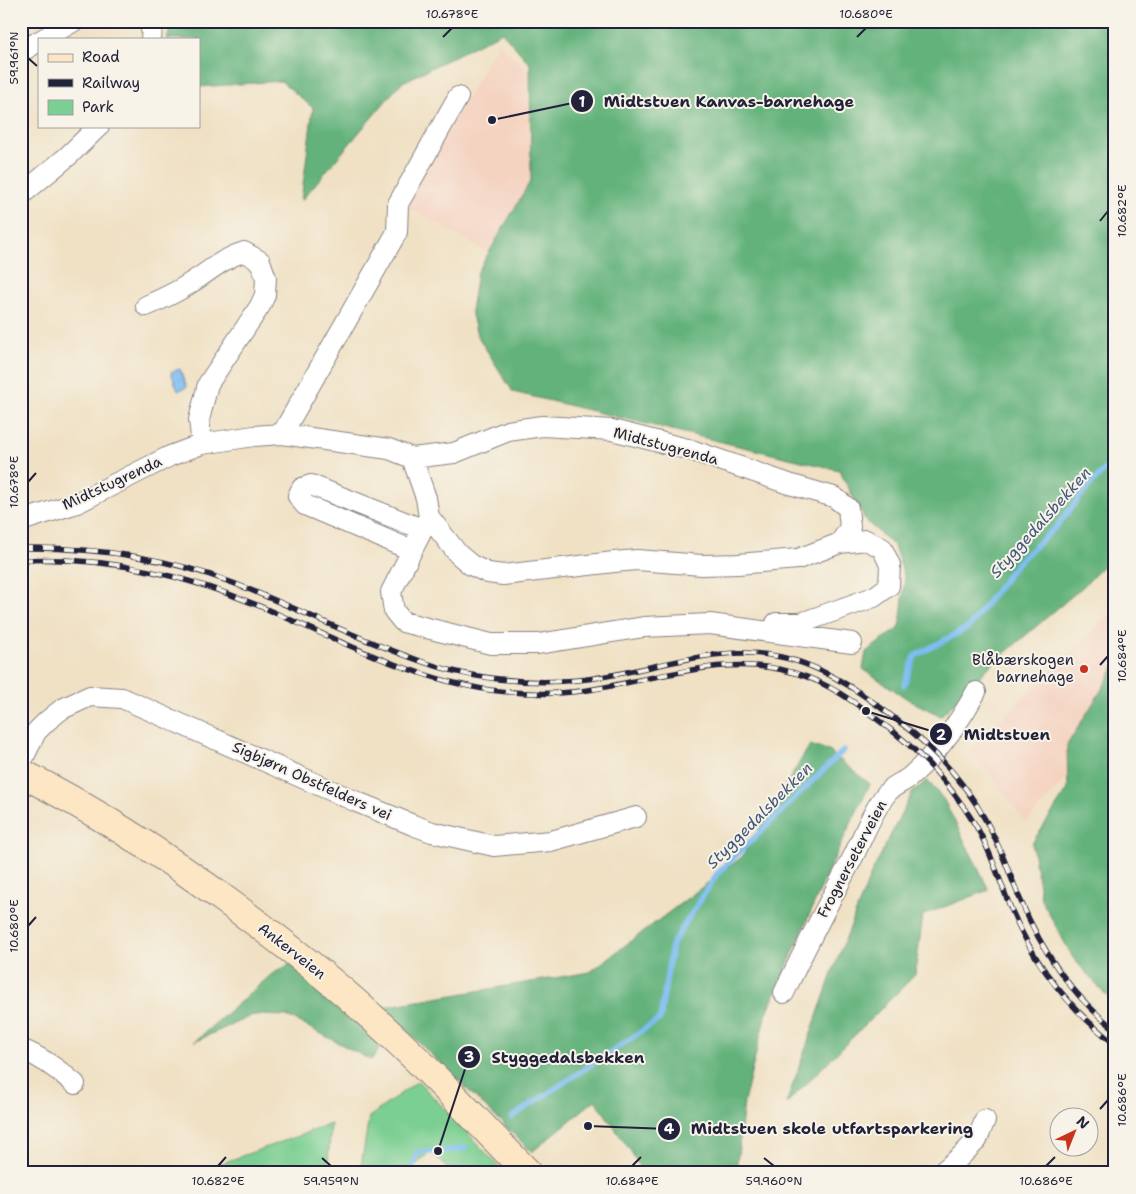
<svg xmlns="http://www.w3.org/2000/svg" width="1136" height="1194" font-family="'Shantell Sans',sans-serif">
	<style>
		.built { fill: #f5d3c1 }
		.green { fill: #7bcf92; stroke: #4e7866 }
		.forest { fill: #64b27c; stroke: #436a5c }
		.water { fill: #7dbdf2; stroke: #507096 }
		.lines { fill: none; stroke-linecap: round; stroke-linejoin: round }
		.stream { stroke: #7dbdf2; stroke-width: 5.5 }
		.minor-casing { stroke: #898280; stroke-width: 22 }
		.secondary-casing { stroke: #898280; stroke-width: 30 }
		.minor { stroke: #fff; stroke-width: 20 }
		.secondary { stroke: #fce6c4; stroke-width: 28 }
		.rail-casing { stroke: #22223b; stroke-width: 5.5 }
		.rail { stroke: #f7f3e8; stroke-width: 4; stroke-dasharray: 11; stroke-linecap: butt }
		.ticks { fill: none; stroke: #22223b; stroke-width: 2 }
		.poi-dot { fill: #c8321e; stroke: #f7f3e8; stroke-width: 2 }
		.labels { text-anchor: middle; stroke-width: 4; stroke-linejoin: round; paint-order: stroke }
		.street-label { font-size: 15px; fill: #22223b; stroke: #f7f3e8 }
		.poi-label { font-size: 15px; fill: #22223b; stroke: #f7f3e8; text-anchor: end }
		.water-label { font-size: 16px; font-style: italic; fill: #42587b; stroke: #f7f3e8 }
		.leader { fill: none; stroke: #22223b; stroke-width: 2 }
		.callout-dot { fill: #22223b; stroke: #f7f3e8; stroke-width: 2 }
		.mark-label { font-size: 15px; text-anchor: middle; font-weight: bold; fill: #fff }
		.callout-label { font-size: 16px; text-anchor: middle; font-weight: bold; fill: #22223b; stroke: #f7f3e8; stroke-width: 4; stroke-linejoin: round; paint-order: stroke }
		.neatline { fill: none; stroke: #22223b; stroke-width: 2 }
		.ticks-label { font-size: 12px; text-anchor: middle; fill: #22223b }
	</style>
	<rect width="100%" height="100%" fill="#f7f3e8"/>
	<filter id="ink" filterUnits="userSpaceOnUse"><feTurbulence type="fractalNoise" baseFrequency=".02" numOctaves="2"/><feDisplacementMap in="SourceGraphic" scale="10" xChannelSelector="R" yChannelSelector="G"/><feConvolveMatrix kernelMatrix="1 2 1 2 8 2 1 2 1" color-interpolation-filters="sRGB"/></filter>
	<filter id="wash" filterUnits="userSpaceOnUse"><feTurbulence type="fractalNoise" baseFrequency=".0096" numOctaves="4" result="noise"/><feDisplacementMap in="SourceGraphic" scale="20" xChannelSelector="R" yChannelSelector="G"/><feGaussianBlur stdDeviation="1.12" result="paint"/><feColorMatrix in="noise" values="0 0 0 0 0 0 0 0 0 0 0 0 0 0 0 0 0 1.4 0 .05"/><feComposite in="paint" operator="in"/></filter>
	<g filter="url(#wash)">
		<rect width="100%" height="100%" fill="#f0e1c4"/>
		<path class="built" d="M 499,42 L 527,71 L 531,181 L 487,252 L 405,206 Z
			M 1113,611 L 1115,612 L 1115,725 L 1026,823 L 971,749 Z"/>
		<path class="green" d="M 418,1081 L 505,1173 L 451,1173 L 431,1151 L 407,1173 L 360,1173 L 369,1117 Z
			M 331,1124 L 327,1173 L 205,1173 L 203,1170 Z"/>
		<path class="forest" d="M 172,21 L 1115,21 L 1115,553 L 1086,584 L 991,665 L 941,716 L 909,700 L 863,669 L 866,652 L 900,627 L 905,578 L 894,546 L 866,521 L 839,470 L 513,392 L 477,335 L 471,311 L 477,273 L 531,180 L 530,64 L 502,32 L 401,83 L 301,201 L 313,108 L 281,81 L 199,87 L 199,39 L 167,39 Z
			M 1115,666 L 1115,1005 L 1073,958 L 1041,899 L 1032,843 L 1068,789 L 1067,745 L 1102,689 Z
			M 810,745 L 829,751 L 870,784 L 830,867 L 765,1017 L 744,1102 L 736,1173 L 642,1173 L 632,1153 L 595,1100 L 532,1152 L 382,1007 L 590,972 L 742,857 Z
			M 927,780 L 944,800 L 989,890 L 923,915 L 915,975 L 786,1104 L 834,968 L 871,874 L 912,793 Z
			M 290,964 L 332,1000 L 382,1046 L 371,1060 L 287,1016 L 253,1015 L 194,1042 L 272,974 Z"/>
		<path class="water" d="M 180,369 L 187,387 L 178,391 L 171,372 Z"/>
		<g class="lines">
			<path class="stream" d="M 904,685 L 915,656 L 969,627 L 1016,564 L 1057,526 L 1088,487 L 1115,459
				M 512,1117 L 660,1019 L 672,944 L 717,874 L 844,750
				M 411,1173 L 417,1152 C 434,1151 449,1152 466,1148"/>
		</g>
	</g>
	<g filter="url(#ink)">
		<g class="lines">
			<defs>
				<path id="minor" d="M 147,21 C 152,27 152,32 151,39
					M 43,39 L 74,21
					M 21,52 L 39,41
					M 21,195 L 68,156 L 99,126
					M 146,306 C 162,299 178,292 192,282 C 210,271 223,258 244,252 L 260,261 L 266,278 L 265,295 L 260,306 L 208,384 L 199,420 L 202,444
					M 282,434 L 397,232 L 398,204 L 458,97
					M 429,517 L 391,592 L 394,611 L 403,622 L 491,644 L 538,644 L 644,627 L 710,624 L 852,643
					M 21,521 L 77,503 L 170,456 L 202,444 L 254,436 L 282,434 L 389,449 L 412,458 L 454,453 L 508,431 L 542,426 L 612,430 L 691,450 L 789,484 L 834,497 L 848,508 L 850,527 L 840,543 L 798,559 L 738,564 L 702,565 L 637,560 L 614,562 L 503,575 L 488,573 L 471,565 L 458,554 L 429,517 L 426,498 L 412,458
					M 404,547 L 305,505 L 298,496 L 302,488 L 311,485 L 422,529
					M 776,623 L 801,623 L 874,597 L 889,586 L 890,565 L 882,548 L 866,540 L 840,543
					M 21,763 L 36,732 L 47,721 L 62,709 L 90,696 L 122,698 L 357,802 L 413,825 L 432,832 L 494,846 L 551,841 L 636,817
					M 784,993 C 805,947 829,902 853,857 C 863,837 872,811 887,793 C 893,785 903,783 911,776 C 938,752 959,723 976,692
					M 21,1049 C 41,1057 59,1070 75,1084
					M 941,1173 L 959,1158 L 977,1140 L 985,1120"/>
				<path id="secondary" d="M 21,773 C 97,811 167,857 235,907 C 277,938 318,969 356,1003 C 417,1056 472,1116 528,1173"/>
			</defs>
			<use href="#minor" class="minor-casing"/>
			<use href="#secondary" class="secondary-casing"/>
			<use href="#minor" class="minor"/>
			<use href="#secondary" class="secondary"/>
			<defs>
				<path id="rail" d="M 21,548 C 93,547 166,557 233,583 C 280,601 325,623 371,642 C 406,656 440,670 477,676 C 520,683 564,684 607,676 C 664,666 723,644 781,657 C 828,667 869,698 906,727 C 938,753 966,784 986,821 C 1000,846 1009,873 1020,899 C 1041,949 1071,996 1115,1029
					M 21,560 C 103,556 182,574 257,605 C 332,637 409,678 490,690 C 522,694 556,695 588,690 C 661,679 734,649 807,677 C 839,689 868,712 895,733 C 927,759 955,791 976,826 C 992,853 1000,883 1012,911 C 1035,965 1068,1008 1115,1044"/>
			</defs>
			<use href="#rail" class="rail-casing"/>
			<use href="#rail" class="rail"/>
		</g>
	</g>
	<path class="ticks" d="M 443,37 L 452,28M 857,37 L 866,28M 28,58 L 37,66M 1100,221 L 1108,211M 28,482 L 36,473M 1100,665 L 1108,656M 28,926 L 36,917M 1100,1109 L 1108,1100M 322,1158 L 331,1166M 764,1158 L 774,1166M 218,1166 L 226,1157M 632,1166 L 641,1157M 1046,1166 L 1055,1157"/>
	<circle class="poi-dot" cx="1084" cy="669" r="5"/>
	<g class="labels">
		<g class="street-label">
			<text transform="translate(666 446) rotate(15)" y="5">Midtstugrenda</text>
			<text transform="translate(112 483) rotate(-25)" y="5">Midtstugrenda</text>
			<text transform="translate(312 781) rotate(24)" y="5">Sigbjørn Obstfelders vei</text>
			<text transform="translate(852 859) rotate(-62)" y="5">Frognerseterveien</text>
			<text transform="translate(292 951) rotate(38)" y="5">Ankerveien</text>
		</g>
		<g class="poi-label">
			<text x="1074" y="665">Blåbærskogen<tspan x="1074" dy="17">barnehage</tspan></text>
		</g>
		<g class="water-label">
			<text transform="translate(1040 522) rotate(-48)" y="6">Styggedalsbekken</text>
			<text transform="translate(759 815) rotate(-45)" y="6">Styggedalsbekken</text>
		</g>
	</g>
	<path class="leader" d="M492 120L582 101M866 711L941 734M438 1151L469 1057M588 1126L669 1129"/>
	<g class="callout-dot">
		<circle cx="492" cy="120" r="5"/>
		<circle cx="866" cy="711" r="5"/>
		<circle cx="438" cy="1151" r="5"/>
		<circle cx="588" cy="1126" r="5"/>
		<circle cx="582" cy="101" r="12"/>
		<circle cx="941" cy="734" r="12"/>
		<circle cx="469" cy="1057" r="12"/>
		<circle cx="669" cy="1129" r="12"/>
	</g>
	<g class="mark-label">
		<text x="582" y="107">1</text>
		<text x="941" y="740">2</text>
		<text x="469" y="1062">3</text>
		<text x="669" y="1134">4</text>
	</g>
	<g class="callout-label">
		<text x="729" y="107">Midtstuen Kanvas-barnehage</text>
		<text x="1007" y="740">Midtstuen</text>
		<text x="568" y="1063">Styggedalsbekken</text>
		<text x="832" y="1134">Midtstuen skole utfartsparkering</text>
	</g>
	<rect width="1136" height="1194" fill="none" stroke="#f7f3e8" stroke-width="55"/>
	<rect x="38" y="38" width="162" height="90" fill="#f7f3e8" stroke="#a29fa3"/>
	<rect x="48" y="54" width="25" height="8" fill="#fce6c4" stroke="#a29fa3"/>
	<text x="82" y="62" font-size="15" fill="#22223b">Road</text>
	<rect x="48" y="79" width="25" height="8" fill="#22223b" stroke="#a29fa3"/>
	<text x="82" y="88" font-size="15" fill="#22223b">Railway</text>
	<rect x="48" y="100" width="25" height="15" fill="#7bcf92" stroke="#a29fa3"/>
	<text x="82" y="112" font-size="15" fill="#22223b">Park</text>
	<g transform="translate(1074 1132) rotate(43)"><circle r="24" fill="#f7f3e8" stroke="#a29fa3"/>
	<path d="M0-4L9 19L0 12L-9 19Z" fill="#c8321e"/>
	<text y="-8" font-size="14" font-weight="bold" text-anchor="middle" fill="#22223b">N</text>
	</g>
	<rect x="28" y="28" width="1080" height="1138" class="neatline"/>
	<g class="ticks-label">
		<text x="452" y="18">10.678°E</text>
		<text x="866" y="18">10.680°E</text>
		<text transform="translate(14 58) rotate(-90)" y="4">59.961°N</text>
		<text transform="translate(1122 211) rotate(-90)" y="4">10.682°E</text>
		<text transform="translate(14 482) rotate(-90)" y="4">10.678°E</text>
		<text transform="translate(1122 656) rotate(-90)" y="4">10.684°E</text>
		<text transform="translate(14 926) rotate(-90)" y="4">10.680°E</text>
		<text transform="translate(1122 1100) rotate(-90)" y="4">10.686°E</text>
		<text x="218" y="1185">10.682°E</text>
		<text x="331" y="1185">59.959°N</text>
		<text x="632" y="1185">10.684°E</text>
		<text x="774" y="1185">59.960°N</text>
		<text x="1046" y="1185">10.686°E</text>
	</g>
</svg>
